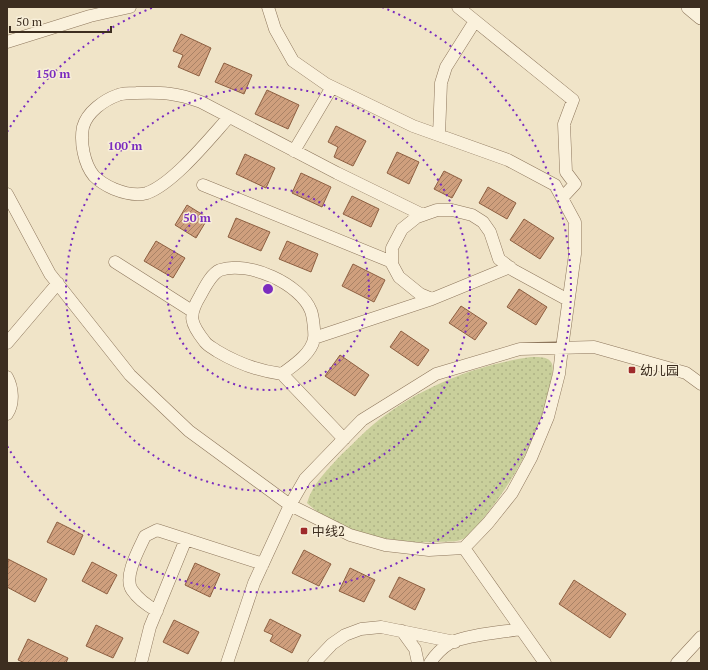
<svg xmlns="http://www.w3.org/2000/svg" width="708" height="670" font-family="'PT Serif','Noto Sans SC',serif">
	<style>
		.grass { fill: url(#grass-dots) }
		.building { fill: url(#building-hatch); stroke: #8d5f41 }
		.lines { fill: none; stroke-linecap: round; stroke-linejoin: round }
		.minor-casing { stroke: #8d765c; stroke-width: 13 }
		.tertiary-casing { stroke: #8d765c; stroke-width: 16 }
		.minor { stroke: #faf1dc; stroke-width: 12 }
		.tertiary { stroke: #faf1dc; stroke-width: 15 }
		.ring { fill: none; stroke: #7b2cbf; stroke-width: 2; stroke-dasharray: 2 4 }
		.poi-dot { fill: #9e2a2b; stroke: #f7eed8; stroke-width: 1.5 }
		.labels { text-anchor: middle; stroke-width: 3; stroke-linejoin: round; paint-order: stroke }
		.poi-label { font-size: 13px; fill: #3d2e20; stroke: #f7eed8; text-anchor: start }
		.centre { fill: #7b2cbf; stroke: #f7eed8; stroke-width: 2 }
		.ring-label { font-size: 12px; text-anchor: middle; font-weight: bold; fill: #7b2cbf; stroke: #f7eed8; stroke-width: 3; stroke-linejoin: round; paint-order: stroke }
	</style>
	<defs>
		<pattern id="grass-dots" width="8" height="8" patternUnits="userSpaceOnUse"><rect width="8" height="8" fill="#c9cf9b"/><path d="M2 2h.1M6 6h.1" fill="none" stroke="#aeb285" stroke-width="1.8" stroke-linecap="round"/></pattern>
		<pattern id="building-hatch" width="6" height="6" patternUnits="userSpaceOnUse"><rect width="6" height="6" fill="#cf9f7d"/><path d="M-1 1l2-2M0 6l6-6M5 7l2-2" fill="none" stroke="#a98266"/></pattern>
	</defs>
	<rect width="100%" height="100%" fill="#f0e4c8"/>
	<path class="grass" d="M 531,357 C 537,357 547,356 551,362 C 555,368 551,379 550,386 C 540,432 518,474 489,511 C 482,520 474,531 465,538 C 457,543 447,541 438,542 C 395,544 339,534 307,503 C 312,484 329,468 342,454 C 355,442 367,429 380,419 C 425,385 476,365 531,357 Z"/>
	<path class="building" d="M 181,34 L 211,48 L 199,76 L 178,67 L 183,55 L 173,51 Z
		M 224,63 L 252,75 L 244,94 L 215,82 Z
		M 267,90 L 299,105 L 288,129 L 255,114 Z
		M 336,126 L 366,141 L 353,166 L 334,157 L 338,147 L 328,142 Z
		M 397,152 L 419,162 L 409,184 L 387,173 Z
		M 245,154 L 275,168 L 266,188 L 236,174 Z
		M 444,171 L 462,180 L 452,198 L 434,189 Z
		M 301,173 L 331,187 L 322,207 L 292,193 Z
		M 488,187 L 516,203 L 507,219 L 479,203 Z
		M 352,196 L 379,209 L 371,227 L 343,214 Z
		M 187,205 L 208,218 L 196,238 L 175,225 Z
		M 236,218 L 270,232 L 261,251 L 228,237 Z
		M 524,219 L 554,238 L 540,259 L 510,240 Z
		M 156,241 L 185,258 L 173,278 L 144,261 Z
		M 287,241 L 318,254 L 311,272 L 279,259 Z
		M 353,264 L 385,280 L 374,302 L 342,286 Z
		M 519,289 L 547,307 L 536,325 L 507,307 Z
		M 461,306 L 487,323 L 475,340 L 449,323 Z
		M 401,331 L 429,350 L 418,366 L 390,347 Z
		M 340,355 L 369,375 L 355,396 L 325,376 Z
		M 57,522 L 83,535 L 74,555 L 47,542 Z
		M 304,550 L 331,564 L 319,586 L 292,573 Z
		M 8,559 L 47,579 L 35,602 L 7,587 Z
		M 92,562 L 117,575 L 107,594 L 82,581 Z
		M 195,563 L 220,574 L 210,597 L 185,585 Z
		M 350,568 L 375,580 L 364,602 L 339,591 Z
		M 399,577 L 425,589 L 415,610 L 389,597 Z
		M 574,580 L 626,614 L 610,638 L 559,604 Z
		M 270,619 L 301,635 L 292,653 L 270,641 L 273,635 L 264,631 Z
		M 174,620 L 199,632 L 188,654 L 163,642 Z
		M 96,625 L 123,638 L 113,658 L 86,646 Z
		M 28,639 L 68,658 L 66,663 L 25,663 L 18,660 Z"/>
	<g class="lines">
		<defs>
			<path id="minor" d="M 458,7 L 573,100 L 564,124 L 566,172 L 575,184 L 562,198
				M 7,42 L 90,16 L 130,7
				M 229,117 C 210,138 174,183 147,193 C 137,196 124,193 114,189 C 107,186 100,182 94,176 C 84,164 80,142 83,127 C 87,112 104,100 118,95 C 123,93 130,93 136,93 C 162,92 177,93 201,102 L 337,173 L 423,215
				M 439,135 L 441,83 L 446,67 L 475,21
				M 294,151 L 332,87
				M 203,185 L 392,262
				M 7,194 L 50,274 L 130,375 L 189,431 L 290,505 L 350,535 L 385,545 L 429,550 L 464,548 L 488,523 L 512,493 L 531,458 L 548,417 L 559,374 L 562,348 L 575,254 L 575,222 L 555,185 L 508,160 L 413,126 L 326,84 L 293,61 L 275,29 L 268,7
				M 115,262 L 192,311
				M 432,299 L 420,294 L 399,277 L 392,264 L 392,248 L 402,229 L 417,217 L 437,210 L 452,210 L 472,215 L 483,222 L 490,232 L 499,259 L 513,270 L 568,300
				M 314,338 L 432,299 L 510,267
				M 7,343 L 58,283
				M 282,374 C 294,365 311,354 314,339 C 315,334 313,316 311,311 C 301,284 248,260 220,270 C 211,274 205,287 200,296 C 188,316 190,323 205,342 C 208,346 213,348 217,351 C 237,363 259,371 282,374 L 344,439
				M 7,377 C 13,388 14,404 7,414
				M 464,548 L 545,663
				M 157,611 C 148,606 138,599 132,590 C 123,577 139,549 145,536 L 157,530 L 263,564
				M 402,631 L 415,649 L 418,663
				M 141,663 L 150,627 L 186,539
				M 227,663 L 254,583 L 290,505 L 305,479 L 362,420 L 436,374 L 520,349 L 594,347 L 686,373 L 701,384
				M 314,663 L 332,644 L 345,635 L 361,629 L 381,627 L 455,642
				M 430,663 C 435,655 442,648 450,643 C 465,635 503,632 521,629
				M 677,663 L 701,637"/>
			<path id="tertiary" d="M 689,7 L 701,17"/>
		</defs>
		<use href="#minor" class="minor-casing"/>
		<use href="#tertiary" class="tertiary-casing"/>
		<use href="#minor" class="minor"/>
		<use href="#tertiary" class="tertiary"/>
	</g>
	<g class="ring">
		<circle cx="268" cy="289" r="101"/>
		<circle cx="268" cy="289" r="202"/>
		<path d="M7 132A304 304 0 0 1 154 7M382 7A304 304 0 1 1 7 446"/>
	</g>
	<g class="poi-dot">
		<rect x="628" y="366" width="8" height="8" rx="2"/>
		<rect x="300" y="527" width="8" height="8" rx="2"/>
	</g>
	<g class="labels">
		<g class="poi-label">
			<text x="640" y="375">幼儿园</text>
			<text x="312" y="536">中线2</text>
		</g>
	</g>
	<circle cx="268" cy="289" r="6" class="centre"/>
	<g class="ring-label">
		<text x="53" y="78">150 m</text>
		<text x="125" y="150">100 m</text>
		<text x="197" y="222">50 m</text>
	</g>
	<rect width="708" height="670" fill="none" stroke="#3d2e20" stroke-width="16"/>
	<path d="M10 26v6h101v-6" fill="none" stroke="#3d2e20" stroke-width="2"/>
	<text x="16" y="26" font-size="12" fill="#3d2e20" stroke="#f7eed8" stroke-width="3" paint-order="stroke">50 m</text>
</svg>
